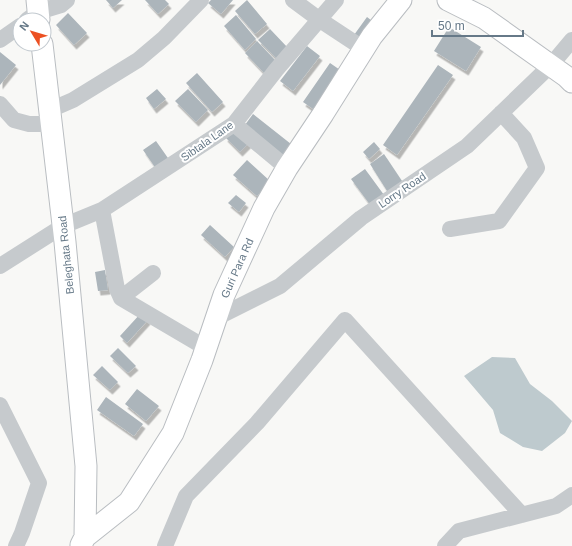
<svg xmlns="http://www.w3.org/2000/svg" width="572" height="546" font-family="Helvetica,sans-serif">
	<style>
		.water { fill: #becace }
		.building { fill: #acb5bb; filter: url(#shadow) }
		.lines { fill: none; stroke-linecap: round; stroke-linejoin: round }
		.major-casing { stroke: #b9bdc1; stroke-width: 23 }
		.minor { stroke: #c6cacd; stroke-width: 16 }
		.major { stroke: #fff; stroke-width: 21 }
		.labels { text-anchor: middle; stroke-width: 4; stroke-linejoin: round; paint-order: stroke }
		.street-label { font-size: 11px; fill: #667988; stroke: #fff }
	</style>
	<defs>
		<filter id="shadow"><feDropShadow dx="2.5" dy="4.5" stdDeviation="0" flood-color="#0004"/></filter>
	</defs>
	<rect width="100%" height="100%" fill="#f8f8f6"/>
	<path class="water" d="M 492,357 L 515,358 L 530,384 L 552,401 L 572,421 L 565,433 L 542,451 L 523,447 L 500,433 L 493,410 L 464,376 Z"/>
	<path class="building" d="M 106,0 L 122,0 L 113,8 Z
		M 145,0 L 165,0 L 169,4 L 158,14 Z
		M 211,0 L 233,0 L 221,14 L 208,3 Z
		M 247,0 L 267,24 L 255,34 L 235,11 Z
		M 68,13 L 87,33 L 74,45 L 56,25 Z
		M 236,15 L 256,39 L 245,50 L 224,26 Z
		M 367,17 L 376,24 L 364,42 L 354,35 Z
		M 449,27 L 481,47 L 466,71 L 434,51 Z
		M 270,29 L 288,48 L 277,59 L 258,40 Z
		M 257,41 L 276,61 L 264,73 L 245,53 Z
		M 307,46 L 320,56 L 293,91 L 280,81 Z
		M 0,52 L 16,65 L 0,85 Z
		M 330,63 L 343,72 L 316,111 L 303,102 Z
		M 438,65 L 453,75 L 397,155 L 383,145 Z
		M 197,73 L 223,102 L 212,112 L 186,83 Z
		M 157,89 L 166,99 L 154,109 L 146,98 Z
		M 188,89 L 208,110 L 196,122 L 175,101 Z
		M 253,114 L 291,144 L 279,159 L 242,129 Z
		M 235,126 L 250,142 L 240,152 L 225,137 Z
		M 156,141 L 170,161 L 157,170 L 143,150 Z
		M 374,142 L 380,149 L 369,159 L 363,152 Z
		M 384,154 L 404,184 L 389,194 L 370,164 Z
		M 247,160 L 270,181 L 257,196 L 233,175 Z
		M 365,169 L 384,195 L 371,206 L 351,179 Z
		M 236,195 L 246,203 L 239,212 L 228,203 Z
		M 210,225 L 234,247 L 225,257 L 201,235 Z
		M 105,270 L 108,290 L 98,291 L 95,272 Z
		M 141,313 L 148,320 L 127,343 L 120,336 Z
		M 118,348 L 136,366 L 128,373 L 110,356 Z
		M 102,366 L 118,382 L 110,390 L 93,375 Z
		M 137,389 L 159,406 L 146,421 L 125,404 Z
		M 106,397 L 143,424 L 134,436 L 97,410 Z"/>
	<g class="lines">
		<defs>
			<path id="major" d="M 37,0 L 39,20
				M 448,0 L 484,18 L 567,77 L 572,82
				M 42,44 L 65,242 L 86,466 L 85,537 L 81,545
				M 85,537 L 129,502 L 173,433 L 202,360 L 224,295 L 264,208 L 287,168 L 323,114 L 372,36 L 401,0"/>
		</defs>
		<use href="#major" class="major-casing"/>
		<path class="minor" d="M 293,0 L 320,20 L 364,49
			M 27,20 L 38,12 L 61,5 L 67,0
			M 0,40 L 20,26
			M 0,104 L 14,120 L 29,124 L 51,124
			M 50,110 L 73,100 L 138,60 L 164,38 L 201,0
			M 234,124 L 287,168
			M 102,210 L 117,289 L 121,298
			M 450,229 L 499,221 L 537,168 L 524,138 L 501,113
			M 0,266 L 63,226 L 102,210 L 234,124 L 276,70 L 336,0
			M 153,273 L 121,298 L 206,348
			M 216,318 L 280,286 L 361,218 L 467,146 L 551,65 L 572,40
			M 0,405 L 39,483 L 22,533 L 16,546
			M 165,546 L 186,496 L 257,423 L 345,320 L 522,515
			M 445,546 L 459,531 L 556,506 L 572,495"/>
		<use href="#major" class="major"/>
	</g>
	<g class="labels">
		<g class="street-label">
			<text transform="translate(207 141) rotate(-35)" y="4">Sibtala Lane</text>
			<text transform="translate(402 190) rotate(-34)" y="4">Lorry Road</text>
			<text transform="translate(66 255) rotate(-96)" y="4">Beleghata Road</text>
			<text transform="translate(237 268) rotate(-66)" y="4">Guri Para Rd</text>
		</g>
	</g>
	<g transform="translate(32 32) rotate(308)"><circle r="19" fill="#ffffff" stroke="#c2c9cf"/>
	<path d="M0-3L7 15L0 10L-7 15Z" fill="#ec5022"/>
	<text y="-6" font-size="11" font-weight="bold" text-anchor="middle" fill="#667988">N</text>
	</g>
	<path d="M432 30v6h91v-6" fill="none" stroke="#667988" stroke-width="2"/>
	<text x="438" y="30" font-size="12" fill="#667988" stroke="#ffffff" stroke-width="3" paint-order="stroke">50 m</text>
</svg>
